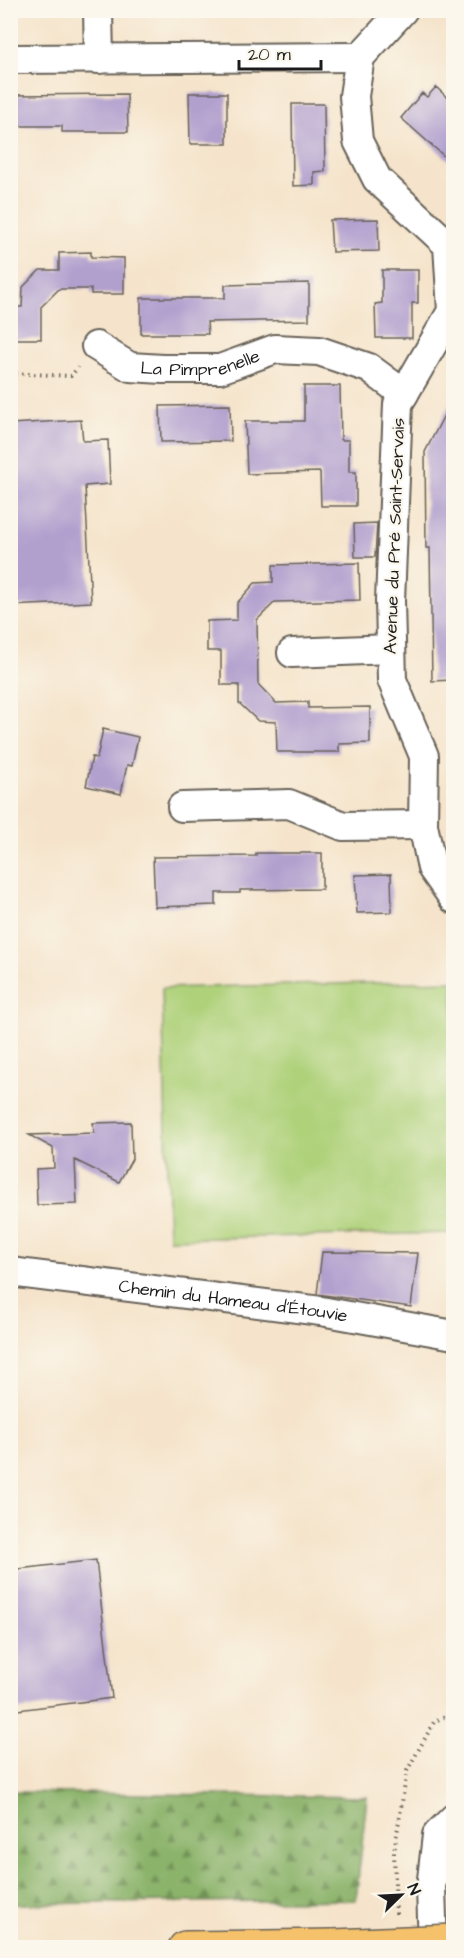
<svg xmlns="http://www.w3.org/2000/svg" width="464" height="1958" font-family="'Architects Daughter',sans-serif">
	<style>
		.forest { fill: url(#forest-firs); stroke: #546843; stroke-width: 1.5 }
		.pitch { fill: #afd17a; stroke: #66764b; stroke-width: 1.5 }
		.building { fill: #b19fce }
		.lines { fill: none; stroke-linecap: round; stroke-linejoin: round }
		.minor-casing { stroke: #686259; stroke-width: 32 }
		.highway-casing { stroke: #686259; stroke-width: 36 }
		.path { stroke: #686259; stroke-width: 4; stroke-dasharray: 1.5 4.5; stroke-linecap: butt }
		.minor { stroke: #fff; stroke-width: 28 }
		.highway { stroke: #f5c16b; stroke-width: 33 }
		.highway-bridge-casing { stroke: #686259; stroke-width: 36; stroke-linecap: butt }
		.highway-bridge { stroke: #f5c16b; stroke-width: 33 }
		.labels { text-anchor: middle; stroke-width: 4.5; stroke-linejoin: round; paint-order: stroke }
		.street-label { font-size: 18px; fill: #1c1c1c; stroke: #fbf7ec }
	</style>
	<defs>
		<pattern id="forest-firs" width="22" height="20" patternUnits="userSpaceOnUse" patternTransform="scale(1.5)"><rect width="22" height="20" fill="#8bb36a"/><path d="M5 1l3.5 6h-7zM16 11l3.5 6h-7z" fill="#719156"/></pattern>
	</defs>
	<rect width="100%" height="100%" fill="#fbf7ec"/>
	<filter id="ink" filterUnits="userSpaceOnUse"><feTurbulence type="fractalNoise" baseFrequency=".0167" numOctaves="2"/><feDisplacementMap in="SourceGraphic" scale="12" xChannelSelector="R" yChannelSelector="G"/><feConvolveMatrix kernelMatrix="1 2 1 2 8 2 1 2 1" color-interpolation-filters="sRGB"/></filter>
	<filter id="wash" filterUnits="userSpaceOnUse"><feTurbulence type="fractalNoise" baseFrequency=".008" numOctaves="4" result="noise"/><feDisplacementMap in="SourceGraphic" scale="24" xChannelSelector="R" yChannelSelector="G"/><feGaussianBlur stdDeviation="1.35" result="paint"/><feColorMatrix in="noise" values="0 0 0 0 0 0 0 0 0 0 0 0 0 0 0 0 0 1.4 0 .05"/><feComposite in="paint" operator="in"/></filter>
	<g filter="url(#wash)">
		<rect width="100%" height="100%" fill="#f5e4cb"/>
		<path class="forest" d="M 11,1792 L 367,1797 L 356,1900 L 11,1904 Z"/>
		<path class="pitch" d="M 453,981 L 453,1233 L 169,1239 L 162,988 Z"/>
		<g id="blocks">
			<path class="building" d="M 436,87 L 453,103 L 453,164 L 401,118 L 422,93 L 427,97 Z
				M 189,93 L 227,93 L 227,144 L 190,144 Z
				M 127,94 L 128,132 L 62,132 L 62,126 L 10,126 L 10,95 Z
				M 292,104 L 324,104 L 325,171 L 314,172 L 314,185 L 293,186 Z
				M 378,219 L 379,251 L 332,252 L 330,220 Z
				M 91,252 L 91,257 L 124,258 L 124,294 L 91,294 L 91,289 L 59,289 L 41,307 L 41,339 L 10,339 L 10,307 L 22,307 L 23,287 L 40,270 L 59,270 L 59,253 Z
				M 382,270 L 418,270 L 418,303 L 412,303 L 412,338 L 376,338 L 375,304 L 382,303 Z
				M 309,283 L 309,320 L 207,322 L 208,334 L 141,334 L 141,298 L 225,298 L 225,285 Z
				M 304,386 L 340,386 L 341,440 L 349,440 L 349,472 L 356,472 L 356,506 L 321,506 L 320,472 L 247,474 L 245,421 L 304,421 Z
				M 453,398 L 453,680 L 432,681 L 430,548 L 426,548 L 425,452 Z
				M 230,405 L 231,441 L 161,442 L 160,406 Z
				M 81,420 L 83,441 L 108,440 L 110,484 L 85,486 L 91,602 L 10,606 L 10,424 Z
				M 377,523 L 375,557 L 355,557 L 354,524 Z
				M 359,563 L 360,600 L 275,602 L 257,620 L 258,684 L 276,703 L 308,702 L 308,708 L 370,707 L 370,743 L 339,744 L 339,752 L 277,752 L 276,722 L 258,721 L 239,703 L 239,685 L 221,685 L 221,651 L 207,651 L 207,621 L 237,620 L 237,603 L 255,583 L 273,582 L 273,565 Z
				M 103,729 L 138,737 L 132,766 L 127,765 L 121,794 L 86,786 L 92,757 L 97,758 Z
				M 256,853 L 322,853 L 322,889 L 240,890 L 240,893 L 216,893 L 216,905 L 155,907 L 153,857 L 256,856 Z
				M 391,874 L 392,912 L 357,913 L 355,875 Z
				M 131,1122 L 132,1159 L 119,1182 L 75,1160 L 77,1204 L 37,1205 L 36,1169 L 54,1168 L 53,1148 L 29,1135 L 94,1133 L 93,1123 Z
				M 322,1252 L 418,1253 L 411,1307 L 317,1294 Z
				M 96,1560 L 112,1698 L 10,1711 L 10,1570 Z"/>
		</g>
	</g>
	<g filter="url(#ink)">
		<use href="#blocks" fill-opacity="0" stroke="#686259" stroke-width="1.5"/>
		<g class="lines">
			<defs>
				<g id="minor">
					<path d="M 98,10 L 99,59"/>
					<path d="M 403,10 L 360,57 L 354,96 L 358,141 L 377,179 L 448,245 L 452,311 L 398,404 L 390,601 L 392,680 L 424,756 L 423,825 L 432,868 L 454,899"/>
					<path d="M 10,59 L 360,57"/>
					<path id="s1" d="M 96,346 L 130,367 L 163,369 L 220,369 L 275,349 L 319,351 L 369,368 L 404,394"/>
					<path d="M 292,653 L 390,649"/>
					<path d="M 182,807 L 289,804 L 343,826 L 423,825"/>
					<path id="s2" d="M 10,1272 L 321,1311 L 454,1335"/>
					<path d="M 433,1948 L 431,1888 L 437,1835 L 454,1818"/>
				</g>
				<path id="highway" d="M 185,1948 L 334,1946"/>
			</defs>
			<use href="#minor" class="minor-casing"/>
			<use href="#highway" class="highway-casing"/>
			<path class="path" d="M 10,373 L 71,376 L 78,367
				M 396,1914 L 394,1852 L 407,1771 L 434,1722 L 454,1711"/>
			<use href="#minor" class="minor"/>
			<use href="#highway" class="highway"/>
			<defs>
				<path id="highway-bridge" d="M 334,1946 L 454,1941"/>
			</defs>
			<use href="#highway-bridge" class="highway-bridge-casing"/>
			<use href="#highway-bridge" class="highway-bridge"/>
		</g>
	</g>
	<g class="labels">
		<g class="street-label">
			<text dy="6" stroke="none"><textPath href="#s1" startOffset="111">La Pimprenelle</textPath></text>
			<text transform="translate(394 536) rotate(-88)" y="6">Avenue du Pré Saint-Servais</text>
			<text dy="6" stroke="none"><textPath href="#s2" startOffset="225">Chemin du Hameau d'Étouvie</textPath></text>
		</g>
	</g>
	<rect width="464" height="1958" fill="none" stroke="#fbf7ec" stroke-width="36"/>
	<g transform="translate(401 1895) rotate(66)" stroke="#fbf7ec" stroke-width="4.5" paint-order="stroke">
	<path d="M0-4.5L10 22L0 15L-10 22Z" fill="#1c1c1c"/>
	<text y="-9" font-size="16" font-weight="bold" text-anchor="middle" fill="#1c1c1c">N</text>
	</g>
	<path d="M239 60v9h82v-9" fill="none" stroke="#1c1c1c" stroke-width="3"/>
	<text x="248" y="60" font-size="18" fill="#1c1c1c" stroke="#fbf7ec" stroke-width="4.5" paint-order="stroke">20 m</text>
</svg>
